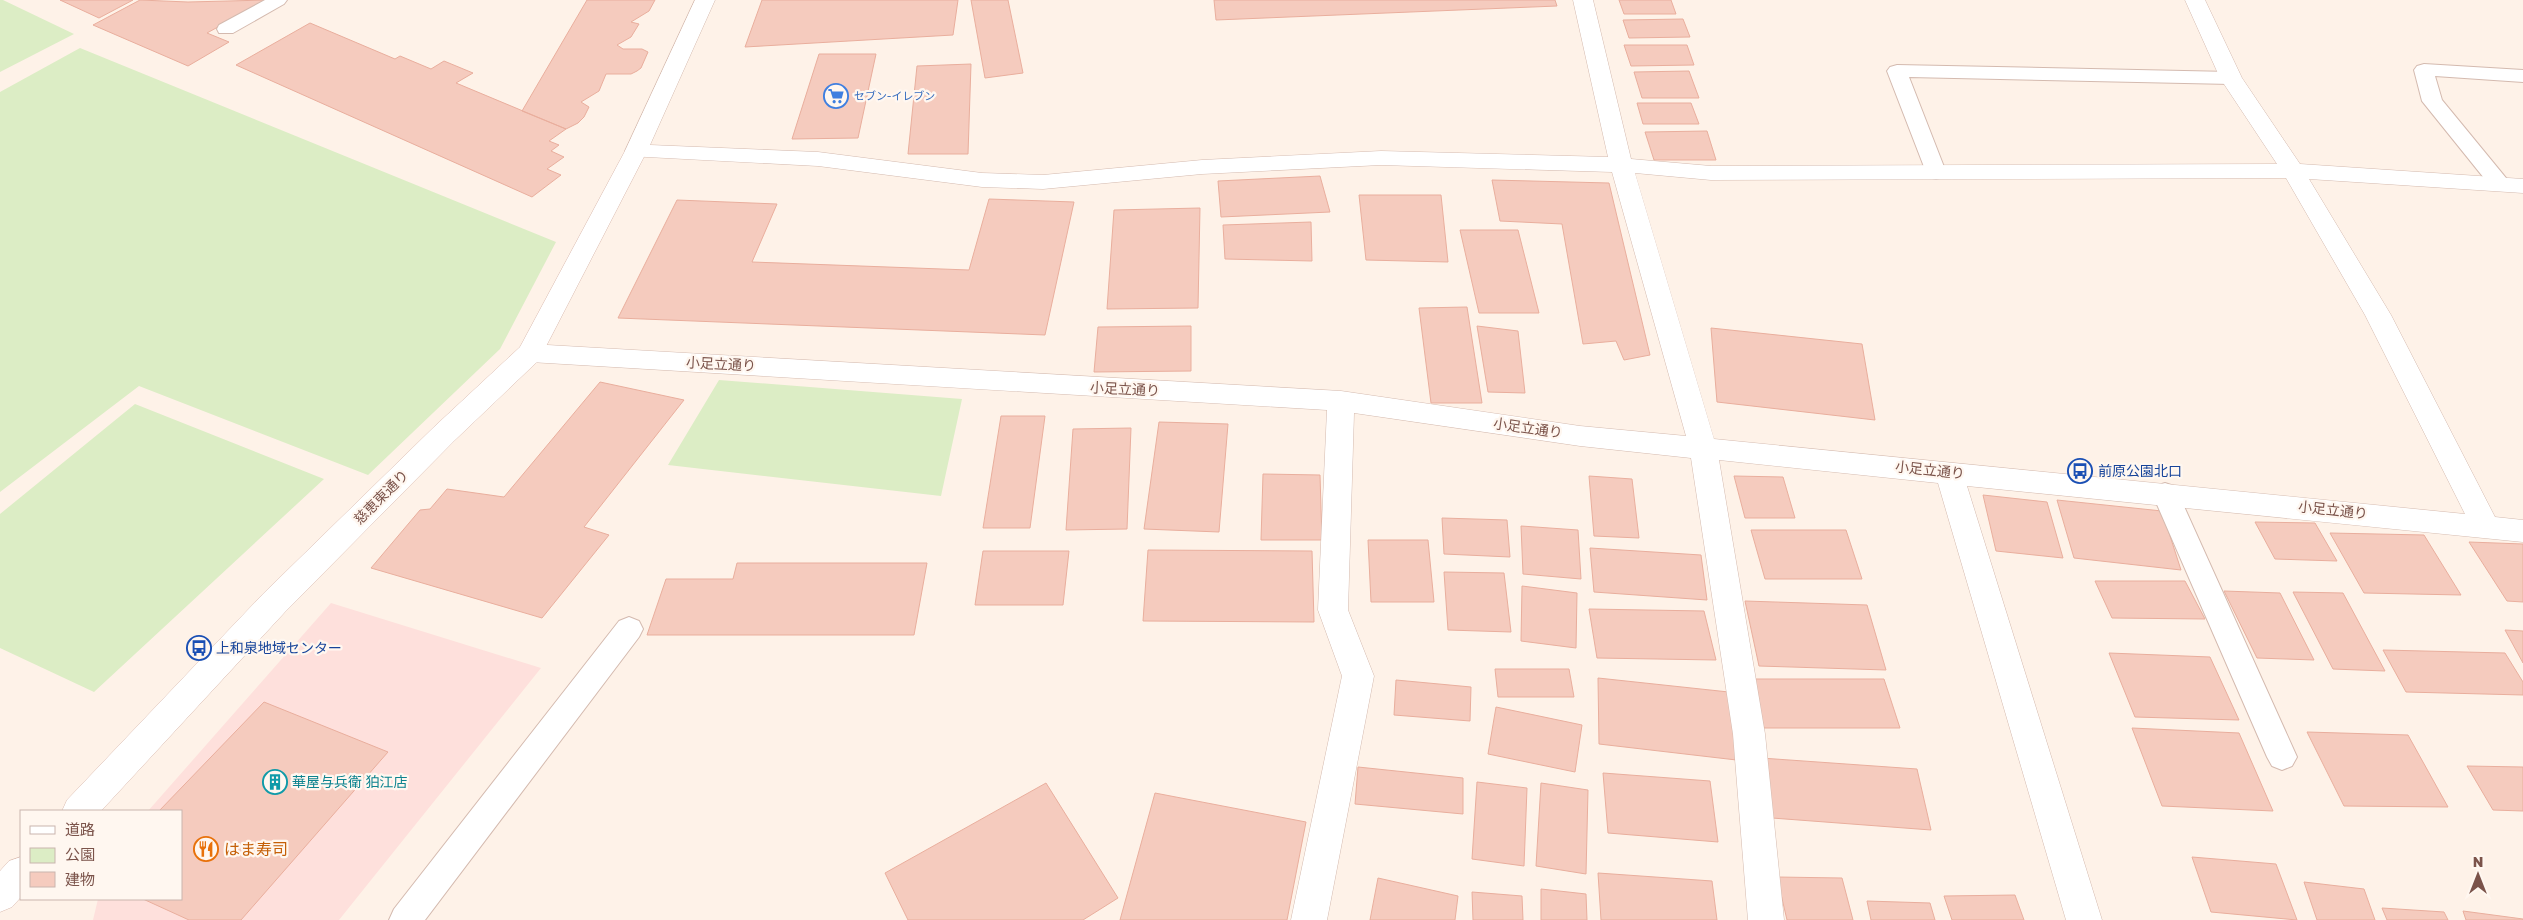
<svg xmlns="http://www.w3.org/2000/svg" width="2523" height="920" font-family="'Golos Text','Noto Sans JP',sans-serif">
	<style>
		.commercial { fill: #fee0dc }
		.green { fill: #dcedc5 }
		.building { fill: #f5cbbe; stroke: #e9ae9d }
		.lines { fill: none; stroke-linecap: round; stroke-linejoin: round }
		.lane-casing { stroke: #d4baaf; stroke-width: 2 }
		.street-casing { stroke: #d4baaf; stroke-width: 1 }
		.secondary-casing { stroke: #d9baaf; stroke-width: 1 }
		.lane { fill: #fff; fill-rule: evenodd }
		.street { fill: #fff; fill-rule: evenodd }
		.secondary { fill: #fff; fill-rule: evenodd }
		.labels { text-anchor: middle; stroke-width: 4.5; stroke-linejoin: round; paint-order: stroke }
		.far-shop-label { font-size: 11px; fill: #366cbe; stroke: #fff7f0; text-anchor: start }
		.street-label { font-size: 14px; fill: #7b534a; stroke: #fff7f0 }
		.transit-label { font-size: 14px; fill: #164399; stroke: #fff7f0; text-anchor: start }
		.culture-label { font-size: 14px; fill: #0d838f; stroke: #fff7f0; text-anchor: start }
		.near-food-label { font-size: 16px; fill: #c56008; stroke: #fff7f0; text-anchor: start }
	</style>
	<rect width="100%" height="100%" fill="#fef2e8"/>
	<path class="commercial" d="M 331,603 L 541,668 L 339,920 L 93,920 L 98,899 L 181,899 L 181,811 L 148,811 Z"/>
	<path class="green" d="M 0,0 L 3,0 L 74,34 L 0,72 Z
		M 80,48 L 556,242 L 500,349 L 368,475 L 139,386 L 0,492 L 0,92 Z
		M 719,380 L 962,399 L 941,496 L 668,465 Z
		M 135,404 L 324,479 L 94,692 L 0,648 L 0,514 Z"/>
	<path class="building" d="M 60,0 L 133,0 L 99,18 Z
		M 140,0 L 188,2 L 267,0 L 207,33 L 229,42 L 188,66 L 93,25 Z
		M 587,0 L 655,0 L 649,11 L 631,22 L 639,24 L 631,37 L 617,45 L 623,49 L 642,49 L 648,52 L 641,68 L 637,71 L 631,74 L 606,74 L 599,91 L 581,102 L 589,107 L 584,117 L 578,123 L 566,129 L 522,111 Z
		M 762,0 L 958,0 L 953,35 L 745,47 Z
		M 971,0 L 1008,0 L 1023,73 L 985,78 Z
		M 1214,0 L 1555,0 L 1557,6 L 1216,20 Z
		M 1619,0 L 1671,0 L 1676,14 L 1624,14 Z
		M 1683,19 L 1690,37 L 1629,38 L 1623,20 Z
		M 310,23 L 395,59 L 400,56 L 431,69 L 444,61 L 473,73 L 456,83 L 566,129 L 549,141 L 559,145 L 551,151 L 564,157 L 547,169 L 561,175 L 532,197 L 236,65 Z
		M 1624,45 L 1687,45 L 1694,65 L 1631,66 Z
		M 819,54 L 876,54 L 858,138 L 792,139 Z
		M 971,64 L 968,154 L 908,154 L 917,66 Z
		M 1689,71 L 1699,98 L 1642,98 L 1634,72 Z
		M 1637,103 L 1691,103 L 1699,124 L 1643,124 Z
		M 1707,131 L 1716,160 L 1654,160 L 1645,132 Z
		M 1320,176 L 1330,212 L 1221,217 L 1218,181 Z
		M 1492,180 L 1609,183 L 1650,355 L 1624,360 L 1616,341 L 1583,344 L 1562,224 L 1500,221 Z
		M 1359,195 L 1441,195 L 1448,262 L 1366,260 Z
		M 989,199 L 1074,202 L 1045,335 L 618,318 L 677,200 L 777,204 L 752,262 L 969,270 Z
		M 1200,208 L 1198,308 L 1107,309 L 1114,210 Z
		M 1311,222 L 1312,261 L 1225,259 L 1223,225 Z
		M 1460,230 L 1518,230 L 1539,313 L 1479,313 Z
		M 1467,307 L 1482,403 L 1431,403 L 1419,308 Z
		M 1191,326 L 1191,371 L 1094,372 L 1098,327 Z
		M 1477,326 L 1518,331 L 1525,393 L 1488,392 Z
		M 1711,328 L 1862,344 L 1875,420 L 1717,402 Z
		M 600,382 L 684,400 L 584,527 L 609,535 L 542,618 L 371,568 L 420,510 L 430,509 L 447,489 L 504,497 Z
		M 1001,416 L 1045,416 L 1030,528 L 983,528 Z
		M 1159,422 L 1228,424 L 1219,532 L 1144,529 Z
		M 1131,428 L 1127,529 L 1066,530 L 1073,429 Z
		M 1263,474 L 1320,475 L 1322,540 L 1261,540 Z
		M 1589,476 L 1632,479 L 1639,538 L 1594,536 Z
		M 1734,476 L 1783,477 L 1795,518 L 1745,518 Z
		M 1983,495 L 2047,502 L 2063,558 L 1996,551 Z
		M 2057,500 L 2162,511 L 2181,570 L 2074,558 Z
		M 1442,518 L 1507,520 L 1510,557 L 1444,554 Z
		M 2255,522 L 2315,523 L 2337,561 L 2275,559 Z
		M 1521,526 L 1578,530 L 1581,579 L 1523,574 Z
		M 1751,530 L 1846,530 L 1862,579 L 1765,579 Z
		M 2330,533 L 2424,535 L 2461,595 L 2364,593 Z
		M 1368,540 L 1428,540 L 1434,602 L 1371,602 Z
		M 2469,542 L 2523,544 L 2523,602 L 2507,601 Z
		M 1590,548 L 1701,555 L 1707,600 L 1594,592 Z
		M 1148,550 L 1312,551 L 1314,622 L 1143,621 Z
		M 983,551 L 1069,551 L 1063,605 L 975,605 Z
		M 737,563 L 927,563 L 914,635 L 647,635 L 666,579 L 733,579 Z
		M 1444,572 L 1504,573 L 1511,632 L 1448,630 Z
		M 2095,581 L 2185,581 L 2205,619 L 2112,618 Z
		M 1522,586 L 1577,593 L 1576,648 L 1521,641 Z
		M 2224,591 L 2280,593 L 2314,660 L 2257,658 Z
		M 2293,592 L 2343,593 L 2385,671 L 2333,669 Z
		M 1745,601 L 1867,605 L 1886,670 L 1759,666 Z
		M 1589,609 L 1704,611 L 1716,660 L 1597,658 Z
		M 2505,630 L 2523,631 L 2523,663 Z
		M 2383,650 L 2505,653 L 2523,682 L 2523,695 L 2406,692 Z
		M 2109,653 L 2210,657 L 2239,720 L 2135,717 Z
		M 1495,669 L 1569,669 L 1574,697 L 1498,697 Z
		M 1598,678 L 1738,693 L 1745,761 L 1599,744 Z
		M 1752,679 L 1884,679 L 1900,728 L 1764,728 Z
		M 1396,680 L 1471,687 L 1470,721 L 1394,715 Z
		M 264,702 L 388,752 L 241,920 L 189,920 L 143,899 L 181,899 L 181,811 L 159,811 Z
		M 1496,707 L 1582,725 L 1575,772 L 1488,754 Z
		M 2132,728 L 2239,733 L 2273,811 L 2162,806 Z
		M 2307,732 L 2408,735 L 2448,807 L 2344,806 Z
		M 1761,758 L 1917,769 L 1931,830 L 1772,818 Z
		M 2467,766 L 2523,767 L 2523,811 L 2493,810 Z
		M 1358,767 L 1463,778 L 1463,814 L 1355,804 Z
		M 1603,773 L 1710,781 L 1718,842 L 1608,833 Z
		M 1477,782 L 1527,788 L 1524,866 L 1472,859 Z
		M 1046,783 L 1118,898 L 1083,920 L 908,920 L 885,873 Z
		M 1541,783 L 1588,790 L 1586,874 L 1536,866 Z
		M 1155,793 L 1306,822 L 1287,920 L 1120,920 Z
		M 2192,857 L 2276,864 L 2297,920 L 2211,912 Z
		M 1598,873 L 1712,881 L 1717,920 L 1601,920 Z
		M 1777,877 L 1842,878 L 1853,920 L 1787,920 Z
		M 1378,878 L 1458,896 L 1455,920 L 1370,920 Z
		M 2304,882 L 2364,889 L 2375,920 L 2317,920 Z
		M 1541,889 L 1586,894 L 1587,920 L 1541,920 Z
		M 1472,892 L 1522,896 L 1523,920 L 1473,920 Z
		M 2015,895 L 2024,920 L 1952,920 L 1944,896 Z
		M 1867,901 L 1930,903 L 1935,920 L 1871,920 Z
		M 2382,908 L 2444,912 L 2448,920 L 2387,920 Z
		M 2463,911 L 2523,919 L 2523,920 L 2466,920 Z"/>
	<g class="lines">
		<defs>
			<path id="lane" d="M 265,0 L 287,0 L 284,4 L 233,33 L 219,33 L 217,29 L 219,25 Z
				M 2424,64 L 2523,70 L 2523,82 L 2435,76 L 2442,100 L 2506,178 L 2509,183 L 2506,188 L 2499,190 L 2492,188 L 2422,101 L 2414,70 L 2417,66 Z
				M 1897,65 L 2231,72 L 2238,74 L 2241,78 L 2238,82 L 2231,84 L 1909,77 L 1946,172 L 1943,177 L 1936,179 L 1929,177 L 1926,172 L 1887,71 L 1890,67 Z
				M 2165,483 L 2174,486 L 2178,493 L 2297,757 L 2292,766 L 2282,770 L 2272,766 L 2267,757 L 2152,493 L 2156,486 Z
				M 629,617 L 639,621 L 643,629 L 639,637 L 425,920 L 389,920 L 394,909 L 619,621 Z"/>
			<path id="street" d="M 695,0 L 715,0 L 650,145 L 818,152 L 982,173 L 1043,175 L 1202,160 L 1381,151 L 1608,157 L 1573,0 L 1593,0 L 1631,159 L 1711,166 L 2277,164 L 2220,78 L 2185,0 L 2205,0 L 2242,78 L 2300,164 L 2523,179 L 2523,193 L 2309,179 L 2391,315 L 2495,517 L 2523,520 L 2523,542 L 1967,486 L 2102,920 L 2066,920 L 1938,483 L 1719,460 L 1765,734 L 1784,920 L 1748,920 L 1733,734 L 1691,458 L 1580,446 L 1354,413 L 1348,610 L 1374,676 L 1327,920 L 1291,920 L 1342,676 L 1318,610 L 1327,410 L 530,362 L 521,360 L 517,353 L 521,346 L 530,344 L 1341,391 L 1580,426 L 1686,436 L 1612,172 L 1381,165 L 1202,174 L 1043,189 L 982,187 L 818,166 L 628,156 L 625,151 ZM 1635,173 L 1711,180 L 2286,178 L 2365,315 L 2465,514 L 1714,439 Z"/>
			<path id="secondary" d="M 636,144 L 644,146 L 647,151 L 539,360 L 454,441 L 285,612 L 101,811 L 62,811 L 67,800 L 263,594 L 434,427 L 520,347 L 625,151 L 628,146 Z
				M 21,857 L 21,897 L 12,907 L 0,912 L 0,871 L 9,861 Z"/>
		</defs>
		<use href="#lane" class="lane-casing"/>
		<use href="#street" class="street-casing"/>
		<use href="#secondary" class="secondary-casing"/>
		<use href="#lane" class="lane"/>
		<use href="#street" class="street"/>
		<use href="#secondary" class="secondary"/>
	</g>
	<defs>
		<symbol id="supermarket-ring" viewBox="-11 -11 22 22"><circle r="9.5" fill="#fff7f0" stroke="#3f7fe0" stroke-width="1.5"/><path d="M-6-5.5h2.5l.6 2H6L4.5 2H-2.5L-4.4-4H-6ZM-1.5 3.2a1.3 1.3 0 1 0 .1 0ZM3 3.2a1.3 1.3 0 1 0 .1 0Z" fill="#3f7fe0"/></symbol>
		<symbol id="bus-ring" viewBox="-11 -11 22 22"><circle r="9.5" fill="#fff7f0" stroke="#1a4fb4" stroke-width="1.5"/><path d="M-5-6H5V4H4V6H2V4H-2V6H-4V4H-5ZM-3.5-4V0h7V-4ZM-3.5 1.2v1.5H-2V1.2ZM2 1.2v1.5H3.5V1.2Z" fill="#1a4fb4"/></symbol>
		<symbol id="building-ring" viewBox="-11 -11 22 22"><circle r="9.5" fill="#fff7f0" stroke="#0f9aa8" stroke-width="1.5"/><path d="M-4-6H4V6H1V3H-1V6H-4ZM-2.5-4.3h1.7v1.8h-1.7ZM.8-4.3h1.7v1.8H.8ZM-2.5-1h1.7V.8h-1.7ZM.8-1h1.7V.8H.8Z" fill="#0f9aa8"/></symbol>
		<symbol id="restaurant-ring" viewBox="-11 -11 22 22"><circle r="9.5" fill="#fff7f0" stroke="#e8710a" stroke-width="1.5"/><path d="M-5-6h1v4h1v-4h1v4h1v-4h1v5L-1.5 .5V6h-2V.5L-5-1ZM5-6V6H3V1.5H1.5Q1.5-4 5-6Z" fill="#e8710a"/></symbol>
	</defs>
	<g fill-rule="evenodd">
		<use href="#supermarket-ring" x="822" y="82" width="28" height="28"/>
		<use href="#bus-ring" x="2066" y="457" width="28" height="28"/>
		<use href="#bus-ring" x="185" y="634" width="28" height="28"/>
		<use href="#building-ring" x="261" y="768" width="28" height="28"/>
		<use href="#restaurant-ring" x="192" y="835" width="28" height="28"/>
	</g>
	<g class="labels">
		<g class="far-shop-label">
			<text x="854" y="100">セブン-イレブン</text>
		</g>
		<g class="street-label">
			<text transform="translate(721 364) rotate(3)" y="5">小足立通り</text>
			<text transform="translate(1125 389) rotate(3)" y="5">小足立通り</text>
			<text transform="translate(1528 428) rotate(8)" y="5">小足立通り</text>
			<text transform="translate(1930 470) rotate(6)" y="5">小足立通り</text>
			<text transform="translate(381 497) rotate(-45)" y="5">慈恵東通り</text>
			<text transform="translate(2333 510) rotate(6)" y="5">小足立通り</text>
		</g>
		<g class="transit-label">
			<text x="2098" y="476">前原公園北口</text>
			<text x="216" y="653">上和泉地域センター</text>
		</g>
		<g class="culture-label">
			<text x="292" y="787">華屋与兵衛 狛江店</text>
		</g>
		<g class="near-food-label">
			<text x="224" y="855">はま寿司</text>
		</g>
	</g>
	<rect x="20" y="810" width="162" height="90" fill="#fff7f0" stroke="#cab5ae"/>
	<rect x="30" y="826" width="25" height="8" fill="#ffffff" stroke="#cab5ae"/>
	<text x="65" y="835" font-size="15" fill="#7b534a">道路</text>
	<rect x="30" y="848" width="25" height="15" fill="#dcedc5" stroke="#cab5ae"/>
	<text x="65" y="860" font-size="15" fill="#7b534a">公園</text>
	<rect x="30" y="872" width="25" height="15" fill="#f5cbbe" stroke="#cab5ae"/>
	<text x="65" y="885" font-size="15" fill="#7b534a">建物</text>
	<g transform="translate(2478 875)" stroke="#fff7f0" stroke-width="4" paint-order="stroke">
	<path d="M0-4L9 19L0 12L-9 19Z" fill="#7b534a"/>
	<text y="-8" font-size="14" font-weight="bold" text-anchor="middle" fill="#7b534a">N</text>
	</g>
</svg>
